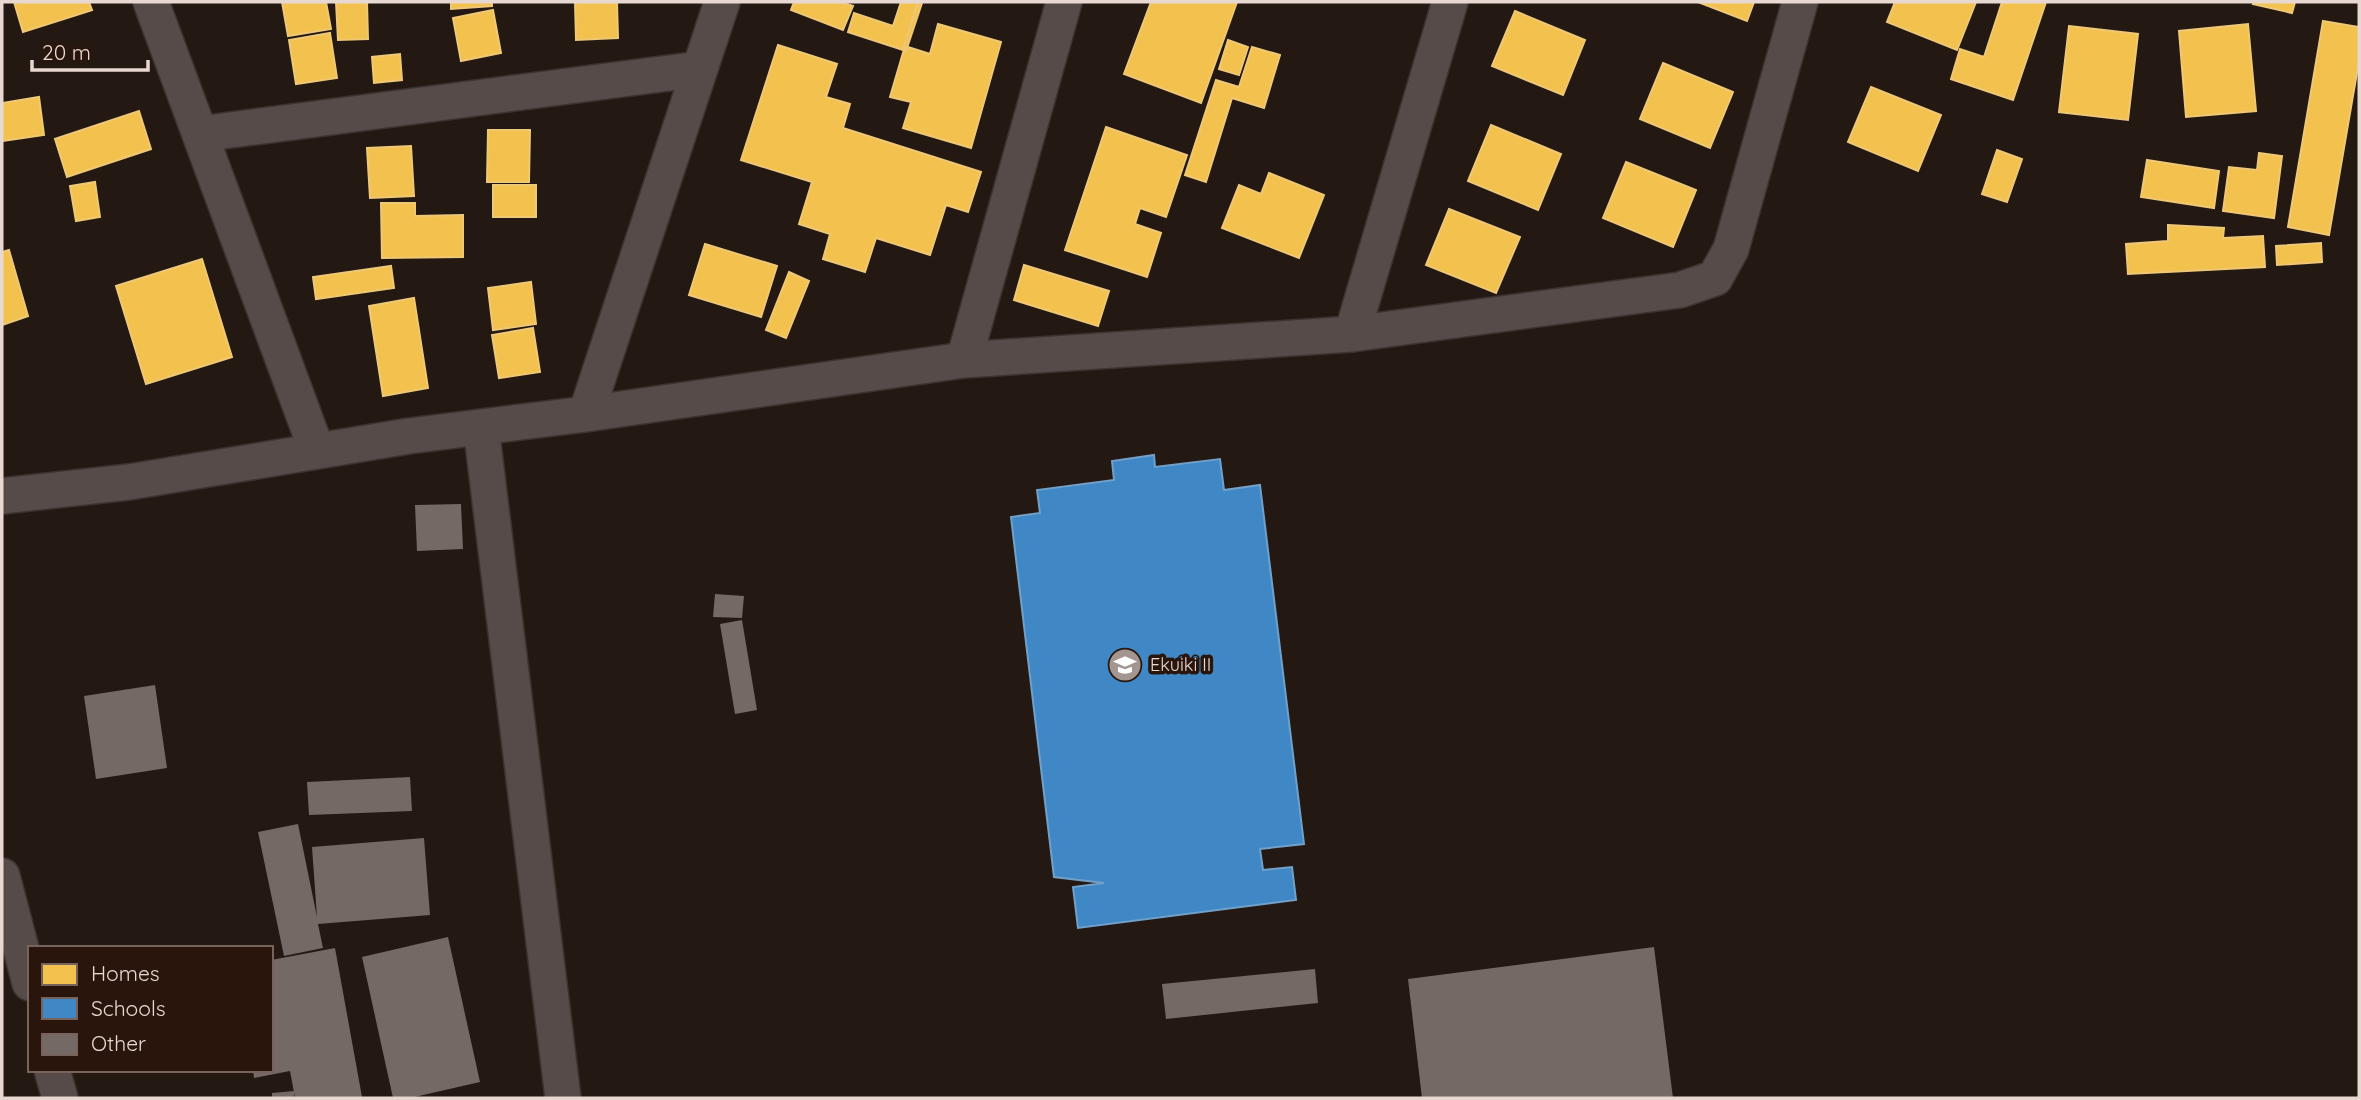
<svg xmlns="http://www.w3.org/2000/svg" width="2361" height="1100" font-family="Quicksand,sans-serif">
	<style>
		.homes { fill: #f2c14e; stroke: #efc876; stroke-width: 2 }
		.schools { fill: #3f88c5; stroke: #71a0c9; stroke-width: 2 }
		.building { fill: #746964 }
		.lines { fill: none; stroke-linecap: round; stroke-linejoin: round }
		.minor-casing { stroke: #3c3230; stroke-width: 38 }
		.minor { stroke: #564b48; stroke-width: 35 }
		.labels { text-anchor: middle; stroke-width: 7; stroke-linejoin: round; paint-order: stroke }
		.poi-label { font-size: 18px; fill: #e7d8d2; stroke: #2a150d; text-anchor: start }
	</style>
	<rect width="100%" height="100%" fill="#241813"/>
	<path class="homes" d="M 14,2 L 89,2 L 92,10 L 23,32 Z
		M 14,2 L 89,2 L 92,10 L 23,32 Z
		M 282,2 L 326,2 L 331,29 L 288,36 Z
		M 282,2 L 326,2 L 331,29 L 288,36 Z
		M 336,2 L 367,2 L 368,39 L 338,40 Z
		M 336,2 L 367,2 L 368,39 L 338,40 Z
		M 451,2 L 492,2 L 492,6 L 451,9 Z
		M 451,2 L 492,2 L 492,6 L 451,9 Z
		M 575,2 L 617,2 L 618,38 L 576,40 Z
		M 575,2 L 617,2 L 618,38 L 576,40 Z
		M 794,2 L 840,2 L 853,6 L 843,30 L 791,10 Z
		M 794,2 L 840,2 L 853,6 L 843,30 L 791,10 Z
		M 901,2 L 918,2 L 903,50 L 848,32 L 854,13 L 893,26 Z
		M 901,2 L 922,3 L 906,51 L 848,32 L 854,13 L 893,26 Z
		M 1151,2 L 1237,2 L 1201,103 L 1124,74 Z
		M 1151,2 L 1237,2 L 1201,103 L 1124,74 Z
		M 1698,2 L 1754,2 L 1747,21 Z
		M 1895,2 L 1976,2 L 1957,50 L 1887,22 Z
		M 2002,2 L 2046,2 L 2013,100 L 1951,79 L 1960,49 L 1984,57 Z
		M 2002,2 L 2046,2 L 2013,100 L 1951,79 L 1960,49 L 1984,57 Z
		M 2254,2 L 2295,2 L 2292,13 L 2253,4 Z
		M 493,10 L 501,53 L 461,61 L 453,18 Z
		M 493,10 L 501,53 L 461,61 L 453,18 Z
		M 1515,11 L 1585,40 L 1563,95 L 1492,66 Z
		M 2323,21 L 2359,27 L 2359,61 L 2329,235 L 2288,227 Z
		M 938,24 L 1001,42 L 971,148 L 903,128 L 911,102 L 890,97 L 905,46 L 930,54 Z
		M 938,24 L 1001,42 L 971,148 L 903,128 L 911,102 L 890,97 L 905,46 L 930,54 Z
		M 2248,24 L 2256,111 L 2186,117 L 2179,31 Z
		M 2069,26 L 2138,34 L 2128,120 L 2059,112 Z
		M 330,33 L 337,78 L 296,84 L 289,40 Z
		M 330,33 L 337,78 L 296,84 L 289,40 Z
		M 1228,40 L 1248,47 L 1239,75 L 1219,69 Z
		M 1228,40 L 1248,47 L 1239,75 L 1219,69 Z
		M 778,45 L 837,64 L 826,97 L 850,104 L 843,128 L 981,172 L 968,212 L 946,205 L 930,255 L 876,238 L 865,272 L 823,259 L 830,234 L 799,224 L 812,182 L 741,160 Z
		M 778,45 L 837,64 L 826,97 L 850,104 L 843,128 L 981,172 L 968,212 L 946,205 L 930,255 L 876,238 L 865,272 L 823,259 L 830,234 L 799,224 L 812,182 L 741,160 Z
		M 1252,47 L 1280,55 L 1264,108 L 1232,98 L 1206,182 L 1185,175 L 1216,80 L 1239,87 Z
		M 1252,47 L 1280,55 L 1264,108 L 1232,98 L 1206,182 L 1185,175 L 1216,80 L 1239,87 Z
		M 400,54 L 402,80 L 374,83 L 372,57 Z
		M 400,54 L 402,80 L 374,83 L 372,57 Z
		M 1663,63 L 1733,92 L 1710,148 L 1640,119 Z
		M 1871,87 L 1941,115 L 1918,171 L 1848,142 Z
		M 39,97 L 44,135 L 2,141 L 2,103 Z
		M 39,97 L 44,135 L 2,141 L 2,103 Z
		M 139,111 L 151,149 L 67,177 L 55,139 Z
		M 139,111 L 151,149 L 67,177 L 55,139 Z
		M 1491,125 L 1561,154 L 1538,210 L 1468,181 Z
		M 1106,127 L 1187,155 L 1166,217 L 1140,208 L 1135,224 L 1161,233 L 1147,277 L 1065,250 Z
		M 1106,127 L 1187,155 L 1166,217 L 1140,208 L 1135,224 L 1161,233 L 1147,277 L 1065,250 Z
		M 488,130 L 530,130 L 529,182 L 487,182 Z
		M 488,130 L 530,130 L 529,182 L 487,182 Z
		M 411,146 L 414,196 L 370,198 L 367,148 Z
		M 411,146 L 414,196 L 370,198 L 367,148 Z
		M 1997,150 L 2022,159 L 2007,202 L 1982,194 Z
		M 1997,150 L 2022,159 L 2007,202 L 1982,194 Z
		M 2259,153 L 2282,156 L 2274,218 L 2223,211 L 2229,167 L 2257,170 Z
		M 2147,160 L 2219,171 L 2214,208 L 2141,197 Z
		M 2147,160 L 2219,171 L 2214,208 L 2141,197 Z
		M 1626,162 L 1696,190 L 1673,247 L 1603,218 Z
		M 1269,173 L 1324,195 L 1299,258 L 1222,228 L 1239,185 L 1261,194 Z
		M 1269,173 L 1324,195 L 1299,258 L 1222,228 L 1239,185 L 1261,194 Z
		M 95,182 L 100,217 L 76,221 L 70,186 Z
		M 95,182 L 100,217 L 76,221 L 70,186 Z
		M 493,185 L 536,185 L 536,217 L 493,217 Z
		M 493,185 L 536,185 L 536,217 L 493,217 Z
		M 381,203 L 415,203 L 415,216 L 463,215 L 463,257 L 382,258 Z
		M 381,203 L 415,203 L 415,216 L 463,215 L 463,257 L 382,258 Z
		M 1449,209 L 1520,237 L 1496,293 L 1426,265 Z
		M 2168,225 L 2224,228 L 2223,238 L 2263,236 L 2265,267 L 2128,274 L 2126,244 L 2168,241 Z
		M 2321,243 L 2322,262 L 2277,265 L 2276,246 Z
		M 705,244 L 777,266 L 761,317 L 689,295 Z
		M 705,244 L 777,266 L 761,317 L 689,295 Z
		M 9,250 L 28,316 L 2,325 L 2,252 Z
		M 9,250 L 28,316 L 2,325 L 2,252 Z
		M 202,259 L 232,357 L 146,384 L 116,286 Z
		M 202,259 L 232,357 L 146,384 L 116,286 Z
		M 1024,265 L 1109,291 L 1098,326 L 1014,300 Z
		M 1024,265 L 1109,291 L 1098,326 L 1014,300 Z
		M 391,266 L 394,288 L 316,299 L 313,277 Z
		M 391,266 L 394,288 L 316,299 L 313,277 Z
		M 789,272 L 809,281 L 786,338 L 766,330 Z
		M 789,272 L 809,281 L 786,338 L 766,330 Z
		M 531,282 L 536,324 L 493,330 L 488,288 Z
		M 531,282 L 536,324 L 493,330 L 488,288 Z
		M 414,298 L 428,388 L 383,396 L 369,306 Z
		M 414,298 L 428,388 L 383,396 L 369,306 Z
		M 533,328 L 540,372 L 499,378 L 492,335 Z
		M 533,328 L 540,372 L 499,378 L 492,335 Z"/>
	<path class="schools" d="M 1154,455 L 1155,467 L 1220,459 L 1224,490 L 1260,485 L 1304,844 L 1260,849 L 1263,870 L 1292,867 L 1296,900 L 1078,928 L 1073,887 L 1104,883 L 1054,877 L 1011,517 L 1040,513 L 1037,490 L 1114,480 L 1112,461 Z"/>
	<path class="building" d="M 461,504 L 463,549 L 417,551 L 415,505 Z
		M 715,594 L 744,596 L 742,618 L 713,617 Z
		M 742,620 L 757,710 L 735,714 L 720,624 Z
		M 155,685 L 167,768 L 96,779 L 84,696 Z
		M 410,777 L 412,811 L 309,815 L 307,782 Z
		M 298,824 L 317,917 L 312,847 L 424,838 L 430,915 L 318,924 L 323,948 L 284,956 L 258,832 Z
		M 448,937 L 480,1082 L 410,1098 L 393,1098 L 362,957 Z
		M 1654,947 L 1673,1098 L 1422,1098 L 1408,979 Z
		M 335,948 L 362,1097 L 295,1098 L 290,1071 L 254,1078 L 253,1070 L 271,1070 L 271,960 Z
		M 1315,969 L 1318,1003 L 1166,1019 L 1162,984 Z
		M 294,1091 L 294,1098 L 272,1098 L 272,1093 Z"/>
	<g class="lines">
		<defs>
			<path id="minor" d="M 151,2 L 317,451
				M 200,134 L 700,69
				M 1352,334 L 1450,2
				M 964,360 L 1064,2
				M 586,414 L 722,2
				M 481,427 L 563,1098
				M 2,496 L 129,482 L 409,436 L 586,414 L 964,360 L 1352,334 L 1680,290 L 1715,278 L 1731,249 L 1800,2
				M 2,876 L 30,983
				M 52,1070 L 60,1098"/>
		</defs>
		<use href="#minor" class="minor-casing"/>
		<use href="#minor" class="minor"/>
	</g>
	<defs>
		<symbol id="school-disc" viewBox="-11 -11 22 22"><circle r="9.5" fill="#a3958f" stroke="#2a150d"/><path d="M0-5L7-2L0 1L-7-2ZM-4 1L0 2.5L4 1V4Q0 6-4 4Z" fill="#fff"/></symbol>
	</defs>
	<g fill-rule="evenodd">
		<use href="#school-disc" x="1106" y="646" width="38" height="38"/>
	</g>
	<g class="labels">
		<g class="poi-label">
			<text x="1150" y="671">Ekuiki II</text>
		</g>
	</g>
	<rect width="2361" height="1100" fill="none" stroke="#e7d8d2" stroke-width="7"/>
	<rect x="28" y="946" width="245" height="126" fill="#2a150d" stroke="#76635c" stroke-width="2"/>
	<rect x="42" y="964" width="35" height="21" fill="#f2c14e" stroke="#76635c" stroke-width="2"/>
	<text x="91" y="981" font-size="21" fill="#e7d8d2">Homes</text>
	<rect x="42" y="998" width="35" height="21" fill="#3f88c5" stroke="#76635c" stroke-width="2"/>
	<text x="91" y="1016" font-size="21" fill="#e7d8d2">Schools</text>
	<rect x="42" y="1034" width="35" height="21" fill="#746964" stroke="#76635c" stroke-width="2"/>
	<text x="91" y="1051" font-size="21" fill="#e7d8d2">Other</text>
	<path d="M32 60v10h116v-10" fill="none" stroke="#e7d8d2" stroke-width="3.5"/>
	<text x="42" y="60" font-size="21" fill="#e7d8d2" stroke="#2a150d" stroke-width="5" paint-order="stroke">20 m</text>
</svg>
